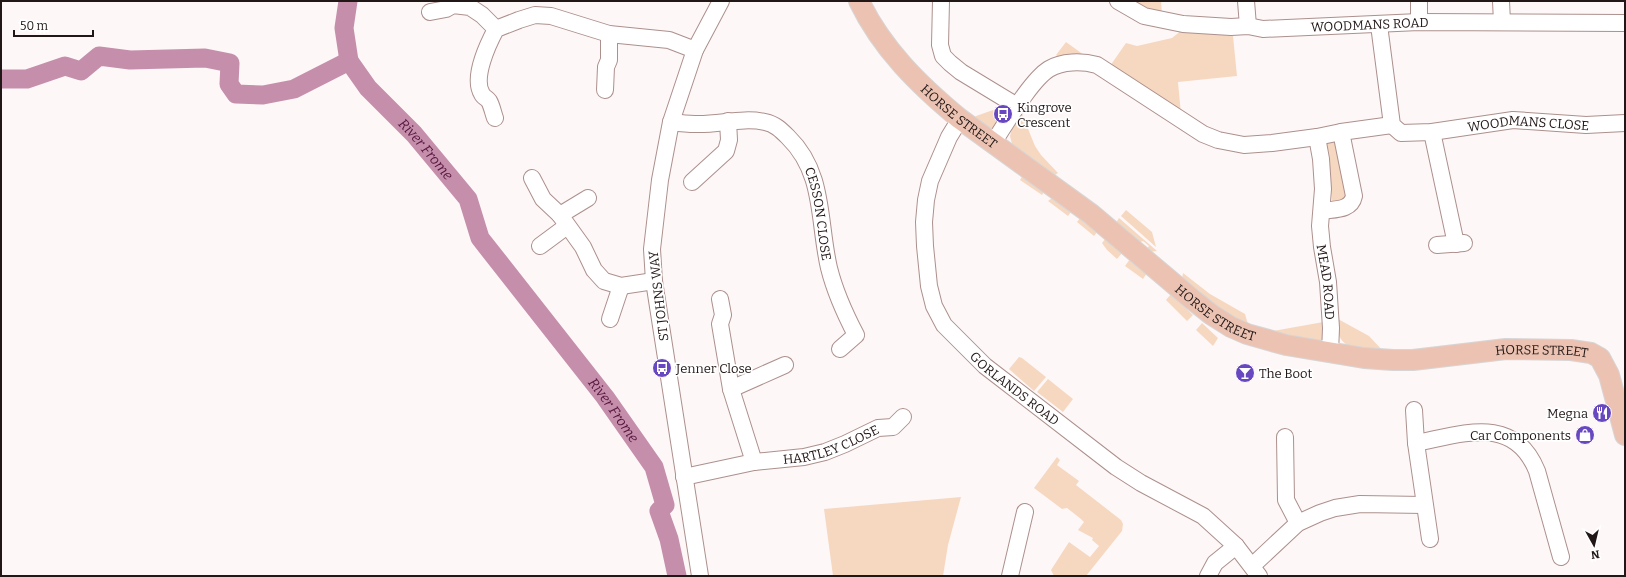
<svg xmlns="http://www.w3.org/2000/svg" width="1626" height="577" font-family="Bitter,serif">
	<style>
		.green { fill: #f6d8c0 }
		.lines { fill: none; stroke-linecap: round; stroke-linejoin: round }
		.river { stroke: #c58fab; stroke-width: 19 }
		.minor-casing { stroke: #ac908d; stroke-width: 18 }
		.major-casing { stroke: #d7d5d5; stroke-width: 22 }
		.minor { stroke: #fff; stroke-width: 16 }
		.major { stroke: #ecc3b2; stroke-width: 20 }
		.labels { text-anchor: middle; stroke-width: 3.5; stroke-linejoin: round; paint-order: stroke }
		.street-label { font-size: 13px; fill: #211716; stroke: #fff }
		.poi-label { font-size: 13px; fill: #211716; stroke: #fff; text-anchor: start }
		.water-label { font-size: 14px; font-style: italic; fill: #55143d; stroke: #fff }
	</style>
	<rect width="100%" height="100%" fill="#fef7f7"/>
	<path class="green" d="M 1130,1 L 1161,1 L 1162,15 Z
		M 1182,30 L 1233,36 L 1237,76 L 1178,82 L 1181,114 L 1110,66 L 1126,43 L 1137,46 L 1172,38 Z
		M 1066,42 L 1084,55 L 1082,57 L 1062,61 L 1056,55 Z
		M 1002,102 L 1009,108 L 995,129 L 989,130 L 972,120 L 976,116 L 993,110 L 996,112 Z
		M 1022,114 L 1035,146 L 1041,155 L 1058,173 L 1052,177 L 1013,148 L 1010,136 L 1012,129 Z
		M 1333,141 L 1337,142 L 1347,194 L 1343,202 L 1332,201 L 1329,151 L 1324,148 L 1325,143 Z
		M 1023,175 L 1044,192 L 1042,195 L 1020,180 Z
		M 1052,198 L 1070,210 L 1071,212 L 1068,216 L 1048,201 Z
		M 1126,210 L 1152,232 L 1156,247 L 1121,216 Z
		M 1081,217 L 1098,231 L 1094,236 L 1077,222 Z
		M 1119,218 L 1157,251 L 1149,252 L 1146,250 L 1149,246 L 1143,241 L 1137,243 L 1116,223 Z
		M 1106,238 L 1122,253 L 1117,259 L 1107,250 L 1102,243 Z
		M 1130,259 L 1147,273 L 1143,279 L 1125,266 Z
		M 1183,273 L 1210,294 L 1245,314 L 1247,321 L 1250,327 L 1224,315 L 1182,279 Z
		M 1171,294 L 1193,315 L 1187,321 L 1166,300 Z
		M 1338,319 L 1369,336 L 1385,353 L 1347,345 C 1337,338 1338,331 1338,319 Z
		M 1329,321 L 1326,339 L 1321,342 L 1268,334 L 1273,331 Z
		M 1202,323 L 1218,338 L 1213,346 L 1196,330 Z
		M 1019,357 L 1022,358 L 1046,377 L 1034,391 L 1009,369 Z
		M 1048,379 L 1073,399 L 1063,412 L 1037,392 Z
		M 1057,457 L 1060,460 L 1057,465 L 1079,481 L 1076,485 L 1121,520 L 1123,524 L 1122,531 L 1086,576 L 1054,576 L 1051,570 L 1069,542 L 1090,557 L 1099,546 L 1092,540 L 1093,538 L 1078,530 L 1084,522 L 1081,519 L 1067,508 L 1062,509 L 1034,488 Z
		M 961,497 L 948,545 L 943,576 L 833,576 L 824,509 Z"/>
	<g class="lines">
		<g class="river">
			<path d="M 348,1 L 344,28 L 349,61"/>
			<path id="s1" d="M 1,79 L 27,79 L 65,66 L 81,71 L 99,56 L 130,60 L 205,58 L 230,63 L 229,84 L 236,94 L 263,95 L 294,89 L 349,61 L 368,88 L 414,134 L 468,199 L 480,238 L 605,397 L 654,467 L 665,505 L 659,511 L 669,539 L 677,576"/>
		</g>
		<defs>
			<g id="minor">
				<path d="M 941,1 L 940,45 L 943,56 L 950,63 L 961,72 L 1017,106"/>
				<path id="s2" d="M 1118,1 L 1144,16 L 1183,24 L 1231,27 L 1248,26 L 1263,29 L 1419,22 L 1625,23"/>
				<path d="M 1246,1 L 1248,26"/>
				<path d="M 1501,1 L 1502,22"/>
				<path d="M 430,12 L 446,9 L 453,5 L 470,7 L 482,15 L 496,29"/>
				<path d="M 1419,22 L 1419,1"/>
				<path id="s3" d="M 1379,25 L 1392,125 L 1401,133 L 1432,132 L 1513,120 L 1586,125 L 1625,123"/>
				<path d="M 605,90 L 606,67 L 609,60 L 609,34"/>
				<path d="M 495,118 C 493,113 492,106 489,101 C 487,98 483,97 482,94 C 472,78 488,44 496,29 L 519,20 L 535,15 L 551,16 L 609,34 L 669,40 L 695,50"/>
				<path id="s4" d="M 960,119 L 949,137 L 930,181 L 926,200 L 924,222 L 925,246 L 929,286 L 934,306 L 944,325 L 985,366 L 1116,467 L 1141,483 L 1203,516 L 1236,546 L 1259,576"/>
				<path id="s5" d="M 671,122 C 679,123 687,124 695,124 C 719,125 742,117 765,122 C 775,124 781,130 788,137 C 825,173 818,221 829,268 C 835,292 845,314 856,335 L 840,349"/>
				<path d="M 1432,132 L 1456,244"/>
				<path id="s6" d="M 1317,137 L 1321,159 L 1323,189 L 1320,226 L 1322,247 L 1328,282 L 1331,328 L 1330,353"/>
				<path d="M 993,143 C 1005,125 1031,80 1049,69 C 1062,61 1082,61 1097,65 L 1203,134 L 1218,140 L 1244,145 L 1272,143 L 1317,137 L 1341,132 L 1392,125"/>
				<path d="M 532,178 L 543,199 L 560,215 L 583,247 L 594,270 L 604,281 L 621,286 L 654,281"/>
				<path d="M 692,182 L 726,151 L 729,140 L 728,121"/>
				<path d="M 1322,211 C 1334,209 1351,211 1354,196 L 1341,132"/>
				<path d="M 560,215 L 588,198"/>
				<path d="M 1437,245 L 1464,243"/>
				<path d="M 540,246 L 567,226"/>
				<path d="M 720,299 L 723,315 L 720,324 L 731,389 L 754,462"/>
				<path d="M 610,319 L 621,286"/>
				<path d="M 731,389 L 785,365"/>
				<path d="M 1414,410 L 1416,443 L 1430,539"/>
				<path d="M 1285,437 L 1286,500 L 1298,523"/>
				<path d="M 1416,443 C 1463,434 1514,414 1537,471 L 1561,557"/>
				<path id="s7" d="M 684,477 L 754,462 L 804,457 L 825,452 L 845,444 L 878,428 L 893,427 L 903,417"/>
				<path d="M 1252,566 L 1298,523 L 1320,513 L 1335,508 L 1360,504 L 1424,505"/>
				<path d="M 700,576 L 654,281 L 652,249 L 660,180 L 671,122 L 695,50 L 721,1"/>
				<path d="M 1010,576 L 1025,512"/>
				<path d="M 1208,576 L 1215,563 L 1236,546"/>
			</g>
			<g id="major">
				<path id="s8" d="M 859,1 C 882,49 919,85 960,119 L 1091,214 L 1193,300 L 1212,315 L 1231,327 L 1247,334 L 1286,345 L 1364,358 L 1393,360 L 1413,360 L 1506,349 L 1571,350 L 1591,353 L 1600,358 L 1609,375 L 1625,435"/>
			</g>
		</defs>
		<use href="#minor" class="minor-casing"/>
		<use href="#major" class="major-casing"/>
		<use href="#minor" class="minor"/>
		<use href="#major" class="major"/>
	</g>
	<defs>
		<symbol id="bus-disc" viewBox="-11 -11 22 22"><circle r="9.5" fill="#6748c1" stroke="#fff"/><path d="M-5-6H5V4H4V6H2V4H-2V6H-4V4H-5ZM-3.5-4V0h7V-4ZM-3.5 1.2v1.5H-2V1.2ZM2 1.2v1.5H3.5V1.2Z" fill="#fff"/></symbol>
		<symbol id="bar-disc" viewBox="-11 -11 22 22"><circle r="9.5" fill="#6748c1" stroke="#fff"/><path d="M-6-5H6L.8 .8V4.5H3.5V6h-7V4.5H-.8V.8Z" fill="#fff"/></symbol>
		<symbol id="restaurant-disc" viewBox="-11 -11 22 22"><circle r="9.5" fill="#6748c1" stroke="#fff"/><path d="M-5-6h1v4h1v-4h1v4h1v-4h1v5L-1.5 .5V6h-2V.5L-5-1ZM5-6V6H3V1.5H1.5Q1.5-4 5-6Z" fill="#fff"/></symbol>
		<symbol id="shop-disc" viewBox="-11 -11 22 22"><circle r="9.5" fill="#6748c1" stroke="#fff"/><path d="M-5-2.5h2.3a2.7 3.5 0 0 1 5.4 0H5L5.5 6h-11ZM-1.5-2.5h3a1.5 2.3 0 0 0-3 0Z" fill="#fff"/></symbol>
	</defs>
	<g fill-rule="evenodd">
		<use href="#bus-disc" x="992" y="103" width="22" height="22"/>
		<use href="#bus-disc" x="651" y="357" width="22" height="22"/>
		<use href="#bar-disc" x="1234" y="362" width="22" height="22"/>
		<use href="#restaurant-disc" x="1591" y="402" width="22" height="22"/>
		<use href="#shop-disc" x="1574" y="424" width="22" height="22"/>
	</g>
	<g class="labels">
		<g class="street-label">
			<text dy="5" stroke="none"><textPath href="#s2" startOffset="257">WOODMANS ROAD</textPath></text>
			<text dy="5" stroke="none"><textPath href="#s8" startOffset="154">HORSE STREET</textPath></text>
			<text dy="5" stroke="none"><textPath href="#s3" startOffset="241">WOODMANS CLOSE</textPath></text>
			<text dy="5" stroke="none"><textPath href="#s5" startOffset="207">CESSON CLOSE</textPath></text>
			<text dy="5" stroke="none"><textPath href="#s6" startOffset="146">MEAD ROAD</textPath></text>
			<text transform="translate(658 296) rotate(-97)" y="5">ST JOHNS WAY</text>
			<text dy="5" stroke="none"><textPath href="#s8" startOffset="478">HORSE STREET</textPath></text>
			<text dy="5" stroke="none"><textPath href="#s8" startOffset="814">HORSE STREET</textPath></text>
			<text dy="5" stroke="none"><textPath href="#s4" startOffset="312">GORLANDS ROAD</textPath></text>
			<text dy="5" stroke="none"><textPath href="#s7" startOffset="151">HARTLEY CLOSE</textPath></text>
		</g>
		<g class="poi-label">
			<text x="1017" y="112">Kingrove<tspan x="1017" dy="15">Crescent</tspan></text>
			<text x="676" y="373">Jenner Close</text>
			<text x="1259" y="378">The Boot</text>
			<text x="1588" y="418" text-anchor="end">Megna</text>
			<text x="1571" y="440" text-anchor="end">Car Components</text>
		</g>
		<g class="water-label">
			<text dy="5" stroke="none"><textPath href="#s1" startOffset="509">River Frome</textPath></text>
			<text dy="5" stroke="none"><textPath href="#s1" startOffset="833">River Frome</textPath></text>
		</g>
	</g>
	<rect width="1626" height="577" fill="none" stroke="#211716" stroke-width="4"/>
	<g transform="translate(1594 545) rotate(172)" stroke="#ffffff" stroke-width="3" paint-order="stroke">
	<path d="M0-3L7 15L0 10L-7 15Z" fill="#211716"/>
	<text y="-6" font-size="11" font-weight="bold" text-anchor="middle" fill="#211716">N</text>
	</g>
	<path d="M14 30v6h79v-6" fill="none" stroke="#211716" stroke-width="2"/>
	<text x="20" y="30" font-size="12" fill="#211716" stroke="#ffffff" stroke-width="3" paint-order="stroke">50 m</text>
</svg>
